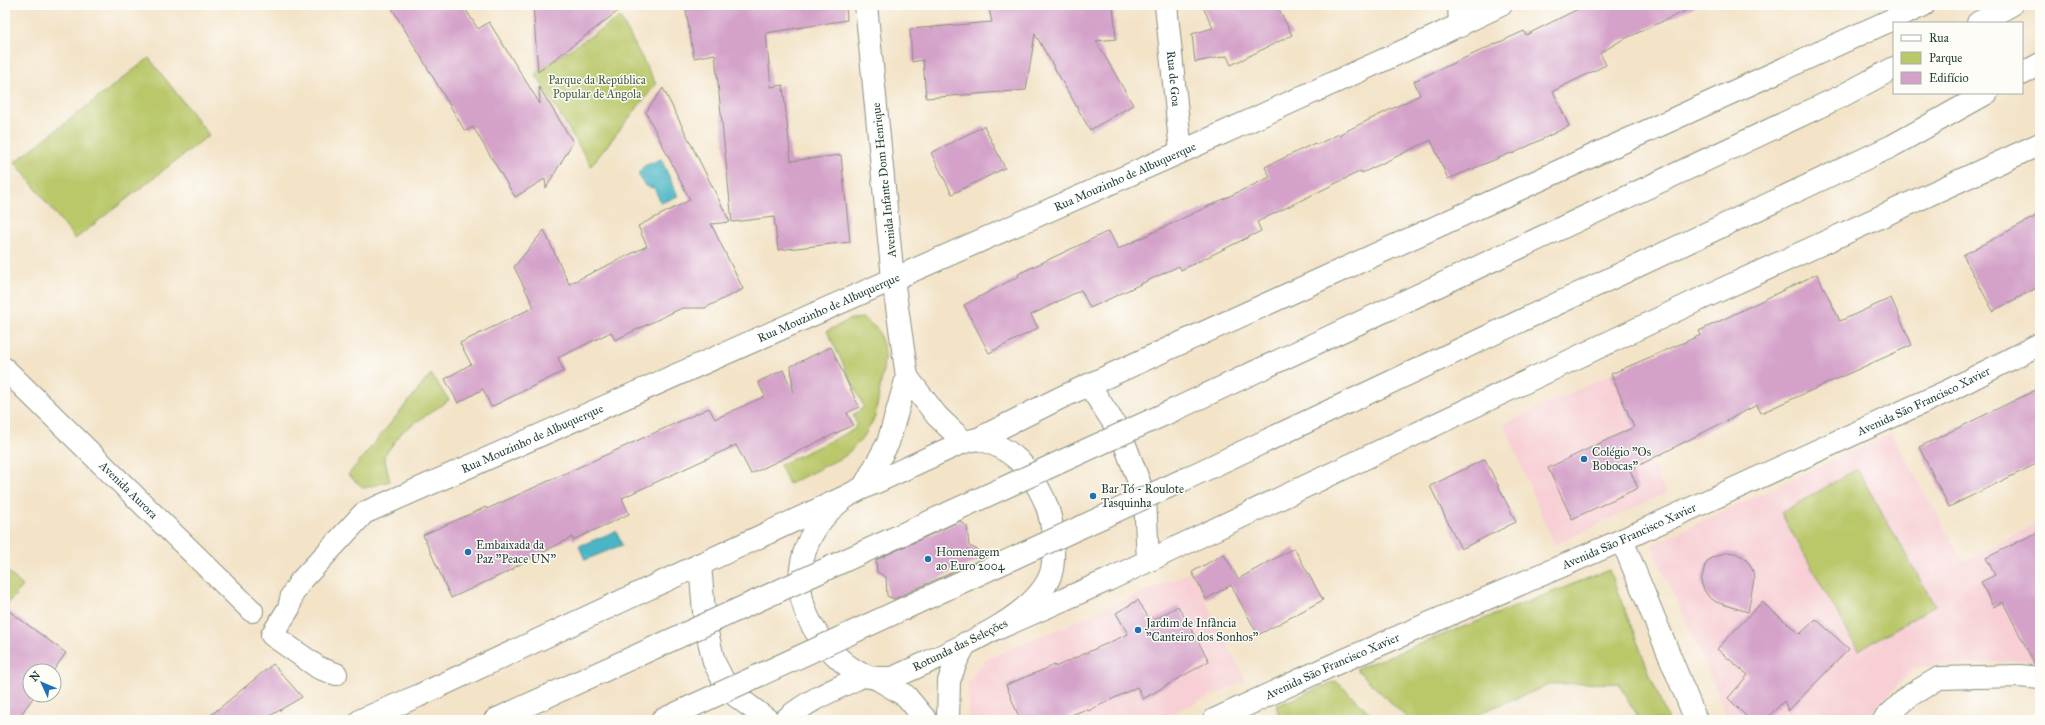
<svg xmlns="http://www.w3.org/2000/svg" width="2045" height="725" font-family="'IM FELL Great Primer',serif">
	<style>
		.built { fill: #f7cfd4 }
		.green { fill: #bac86a; stroke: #6c824f }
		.water { fill: #49b5c5; stroke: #34797c }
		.building { fill: #d4a1c9 }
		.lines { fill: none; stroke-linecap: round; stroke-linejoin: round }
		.minor-casing { stroke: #89907e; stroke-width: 24 }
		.highway-casing { stroke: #89907e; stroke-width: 24 }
		.minor { stroke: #fff; stroke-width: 22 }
		.highway { stroke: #fff; stroke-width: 22 }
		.highway-bridge-casing { stroke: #89907e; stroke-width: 24; stroke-linecap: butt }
		.highway-bridge { stroke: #fff; stroke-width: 22 }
		.poi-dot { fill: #1f6fb2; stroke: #fdfcf7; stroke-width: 1.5 }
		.labels { text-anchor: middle; stroke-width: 3; stroke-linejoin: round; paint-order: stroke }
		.street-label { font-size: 12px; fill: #1f3d34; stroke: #fdfcf7 }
		.park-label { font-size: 12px; fill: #466042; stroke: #fdfcf7 }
		.poi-label { font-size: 12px; fill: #1f3d34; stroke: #fdfcf7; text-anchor: start }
	</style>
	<rect width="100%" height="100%" fill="#fdfcf7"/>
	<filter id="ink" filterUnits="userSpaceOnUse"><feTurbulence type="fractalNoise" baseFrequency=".025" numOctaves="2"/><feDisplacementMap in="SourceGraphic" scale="8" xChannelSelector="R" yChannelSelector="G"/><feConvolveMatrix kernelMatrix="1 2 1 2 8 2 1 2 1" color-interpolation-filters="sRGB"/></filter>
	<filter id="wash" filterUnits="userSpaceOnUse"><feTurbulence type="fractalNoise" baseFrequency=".012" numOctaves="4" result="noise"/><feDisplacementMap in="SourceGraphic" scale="16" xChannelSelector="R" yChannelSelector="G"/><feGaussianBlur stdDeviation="0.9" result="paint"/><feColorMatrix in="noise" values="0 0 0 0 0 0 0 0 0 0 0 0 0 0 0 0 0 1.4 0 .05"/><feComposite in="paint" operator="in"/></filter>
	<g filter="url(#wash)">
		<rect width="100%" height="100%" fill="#f3e3c7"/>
		<path class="built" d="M 1611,374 L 1633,426 L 1666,493 L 1554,545 L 1504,424 Z
			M 1891,433 L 1964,562 L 2040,521 L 2040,659 L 1914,668 L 1863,720 L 1728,720 L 1714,684 L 1651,545 Z
			M 1191,572 L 1246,681 L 1156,720 L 969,720 L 968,682 L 983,661 Z"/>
		<path class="green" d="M 620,17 L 656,84 L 591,166 L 536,75 L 540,69 Z
			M 149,58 L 209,135 L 75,239 L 15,162 Z
			M 864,318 L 878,330 L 885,351 L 883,371 L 875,417 L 863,438 L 845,456 L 789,484 L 780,465 L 853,430 L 857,424 L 853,415 L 864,407 L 827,331 L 851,319 Z
			M 431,374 L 449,400 L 403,431 L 384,456 L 390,481 L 364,488 L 348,475 Z
			M 1857,469 L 1935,606 L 1858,650 L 1781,513 Z
			M 5,569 L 23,586 L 5,607 Z
			M 1609,570 L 1668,720 L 1639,720 L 1619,683 L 1552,684 L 1472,716 L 1474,720 L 1409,720 L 1356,669 Z
			M 1336,681 L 1377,720 L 1281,720 L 1276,706 Z"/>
		<path class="water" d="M 661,159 L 678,196 L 661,203 L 654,188 L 645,186 L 638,174 L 644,166 Z
			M 616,531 L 622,545 L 585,560 L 579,546 Z"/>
		<g id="blocks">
			<path class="building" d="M 390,5 L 463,5 L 478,29 L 489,22 L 540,104 L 539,87 L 573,142 L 546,188 L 545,179 L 515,197 L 473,127 L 465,131 Z
				M 533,5 L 626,5 L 538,72 Z
				M 685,5 L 846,5 L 847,20 L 766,33 L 771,87 L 783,85 L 791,161 L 841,155 L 850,242 L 778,250 L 774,217 L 732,222 L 715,54 L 694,58 Z
				M 988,5 L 1113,5 L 1116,39 L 1096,41 L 1133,105 L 1090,130 L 1035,34 L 1026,90 L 926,98 L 923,60 L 912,62 L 910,29 L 992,22 Z
				M 1202,5 L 1277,5 L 1292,35 L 1231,65 L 1227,56 L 1195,62 L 1192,34 L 1213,28 Z
				M 1586,5 L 1698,5 L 1622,40 L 1600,53 L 1606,65 L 1553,91 L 1569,126 L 1512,154 L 1511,153 L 1448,179 L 1431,140 L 1362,173 L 1361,171 L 1257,222 L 1261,231 L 1181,270 L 1179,266 L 1090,308 L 1081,290 L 1031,315 L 1038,328 L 989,353 L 964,305 L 1019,276 L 1018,274 L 1109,231 L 1118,249 L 1270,177 L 1265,167 L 1315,143 L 1316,145 L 1339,134 L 1340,137 L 1340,134 L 1420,95 L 1414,81 L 1524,31 L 1526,35 Z
				M 663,88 L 730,222 L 711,224 L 743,289 L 705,308 L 682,308 L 615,340 L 611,332 L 558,358 L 564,371 L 491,407 L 483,389 L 458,403 L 445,379 L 471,364 L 460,343 L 534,307 L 514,267 L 544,230 L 569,284 L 647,246 L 638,226 L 690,200 L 646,112 Z
				M 984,126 L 1005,168 L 952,194 L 931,153 Z
				M 2040,214 L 2040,286 L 1993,311 L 1963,255 Z
				M 1817,274 L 1840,321 L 1891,298 L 1912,345 L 1761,413 L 1757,405 L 1630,470 L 1638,488 L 1572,519 L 1548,468 L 1634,427 L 1611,374 L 1701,335 L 1699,331 Z
				M 831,347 L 859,407 L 847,413 L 853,425 L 751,474 L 736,445 L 622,498 L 629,514 L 573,540 L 572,537 L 513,568 L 514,569 L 451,598 L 423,535 L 486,507 L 487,509 L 709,408 L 715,419 L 765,396 L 758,382 L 783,370 L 793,392 L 791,366 Z
				M 2040,388 L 2040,462 L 1949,507 L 1919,447 Z
				M 1485,459 L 1516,522 L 1461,549 L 1430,486 Z
				M 960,521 L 967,526 L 969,546 L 978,550 L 979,560 L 894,599 L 887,596 L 886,577 L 877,572 L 876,560 Z
				M 2040,531 L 2040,665 L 2035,665 L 2003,602 L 1993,607 L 1981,582 L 1995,575 L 1986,558 Z
				M 1294,548 L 1323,600 L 1258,635 L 1231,585 L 1206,599 L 1192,572 L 1224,554 L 1238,579 Z
				M 1727,552 L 1735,553 L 1743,557 L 1749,563 L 1753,571 L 1754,579 L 1748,612 L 1716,602 L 1709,597 L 1704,590 L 1701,581 L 1705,565 L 1711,558 Z
				M 1138,600 L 1151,622 L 1178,606 L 1209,661 L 1143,699 L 1137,687 L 1088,711 L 1087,709 L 1058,720 L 1020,720 L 1006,685 L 1055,665 L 1055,667 L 1128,634 L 1116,613 Z
				M 1762,602 L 1800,634 L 1816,619 L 1849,649 L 1788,711 L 1784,701 L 1765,720 L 1750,720 L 1728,698 L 1748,675 L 1717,649 Z
				M 5,608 L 66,653 L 53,671 L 30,671 L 30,695 L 35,695 L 17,720 L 5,720 Z
				M 273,664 L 302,697 L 263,720 L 205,720 Z"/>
		</g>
	</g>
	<g filter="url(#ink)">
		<use href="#blocks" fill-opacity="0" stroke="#89907e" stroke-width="1"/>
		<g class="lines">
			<defs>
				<g id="minor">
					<path id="s1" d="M 1166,5 L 1181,152"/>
					<path d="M 1459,5 L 1460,26"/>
					<path id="s2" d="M 5,369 L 252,611"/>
					<path d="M 907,377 L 937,416 L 964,442"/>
					<path d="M 1089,385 L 1121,434 L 1145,498 L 1148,561"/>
					<path d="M 978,439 C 1013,448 1029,467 1044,499 C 1050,513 1053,528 1053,543 C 1053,553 1054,564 1051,573 C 1036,621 936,657 893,678 C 884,678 874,679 866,676 C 847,669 829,650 818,635 C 785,587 800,530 846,497 C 856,490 870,485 881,480 C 909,467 936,454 964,442 Z"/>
					<path d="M 863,488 L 888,443 L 907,377 L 893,279 L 866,5"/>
					<path d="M 1622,540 L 1696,720"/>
					<path d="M 700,564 L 705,624 L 714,662 L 728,690 L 768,720"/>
					<path id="s3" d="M 336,674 L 319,668 L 272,635 L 289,608 L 292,595 L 300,582 L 364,513 L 1181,152 L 1434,37 L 1501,5"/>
					<path d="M 876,678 L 906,696 L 926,720"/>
					<path d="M 948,720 L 949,681 L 956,662 L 966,643"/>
					<path id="s4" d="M 1214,720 L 1326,668 L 1622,540 L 1950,390 L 2040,344"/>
					<path d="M 1884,720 L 1909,696 L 1939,678 L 2019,676 L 2040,678"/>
				</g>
				<path id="highway" d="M 1978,23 L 2011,5
					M 2022,74 L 2040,64
					M 1176,409 L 1842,96 L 1894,68
					M 978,439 L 1060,398 L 1924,5
					M 1183,480 L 1892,146 L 1987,93
					M 999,628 L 1108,580 L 1694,302 L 2040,144
					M 361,720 L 418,696 L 847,496
					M 495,720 L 680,636
					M 662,720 L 686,709
					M 785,720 C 808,700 837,688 865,675"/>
			</defs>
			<use href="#minor" class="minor-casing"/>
			<use href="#highway" class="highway-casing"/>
			<use href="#minor" class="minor"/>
			<use href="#highway" class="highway"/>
			<defs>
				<path id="highway-bridge" d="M 680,636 L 1176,409
					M 686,709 L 1183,480"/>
			</defs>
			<use href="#highway-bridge" class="highway-bridge-casing"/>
			<use href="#highway-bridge" class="highway-bridge"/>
		</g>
	</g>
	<g class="poi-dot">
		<circle cx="1584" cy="459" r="4"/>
		<circle cx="1093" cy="496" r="4"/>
		<circle cx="468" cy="552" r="4"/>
		<circle cx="928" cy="559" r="4"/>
		<circle cx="1138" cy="630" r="4"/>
	</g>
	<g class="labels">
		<g class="street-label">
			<text dy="4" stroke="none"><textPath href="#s1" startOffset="74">Rua de Goa</textPath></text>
			<text dy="4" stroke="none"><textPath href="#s3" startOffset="1062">Rua Mouzinho de Albuquerque</textPath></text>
			<text transform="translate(884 180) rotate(-96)" y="4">Avenida Infante Dom Henrique</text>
			<text dy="4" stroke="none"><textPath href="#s3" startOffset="738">Rua Mouzinho de Albuquerque</textPath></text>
			<text dy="4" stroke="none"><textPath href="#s4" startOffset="778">Avenida São Francisco Xavier</textPath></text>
			<text dy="4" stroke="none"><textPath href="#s3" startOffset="414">Rua Mouzinho de Albuquerque</textPath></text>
			<text dy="4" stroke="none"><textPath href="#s2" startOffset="173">Avenida Aurora</textPath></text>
			<text dy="4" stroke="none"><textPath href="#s4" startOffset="454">Avenida São Francisco Xavier</textPath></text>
			<text transform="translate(960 645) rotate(-26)" y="4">Rotunda das Seleções</text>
			<text dy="4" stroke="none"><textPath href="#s4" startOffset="130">Avenida São Francisco Xavier</textPath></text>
		</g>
		<g class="park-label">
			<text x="597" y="84">Parque da República<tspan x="597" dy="14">Popular de Angola</tspan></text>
		</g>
		<g class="poi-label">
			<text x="1592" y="456">Colégio "Os<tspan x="1592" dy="14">Bobocas"</tspan></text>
			<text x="1101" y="493">Bar Tó - Roulote<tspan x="1101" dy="14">Tasquinha</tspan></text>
			<text x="476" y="549">Embaixada da<tspan x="476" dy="14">Paz "Peace UN"</tspan></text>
			<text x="936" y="556">Homenagem<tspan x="936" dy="14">ao Euro 2004</tspan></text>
			<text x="1146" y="627">Jardim de Infância<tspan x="1146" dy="14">"Canteiro dos Sonhos"</tspan></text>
		</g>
	</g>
	<rect width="2045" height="725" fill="none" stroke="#fdfcf7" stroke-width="20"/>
	<rect x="1893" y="22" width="130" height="72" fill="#fdfcf7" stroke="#a4b0a9"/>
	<rect x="1901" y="35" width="20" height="6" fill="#ffffff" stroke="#a4b0a9"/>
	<text x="1929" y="42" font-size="12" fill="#1f3d34">Rua</text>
	<rect x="1901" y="52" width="20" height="12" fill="#bac86a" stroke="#a4b0a9"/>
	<text x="1929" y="62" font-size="12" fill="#1f3d34">Parque</text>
	<rect x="1901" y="72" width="20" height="12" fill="#d4a1c9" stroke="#a4b0a9"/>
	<text x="1929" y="82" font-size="12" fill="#1f3d34">Edifício</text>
	<g transform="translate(42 683) rotate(314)"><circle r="19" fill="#fdfcf7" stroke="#a4b0a9"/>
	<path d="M0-3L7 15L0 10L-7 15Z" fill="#1f6fb2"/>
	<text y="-6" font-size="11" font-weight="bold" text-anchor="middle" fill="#1f3d34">N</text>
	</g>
</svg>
